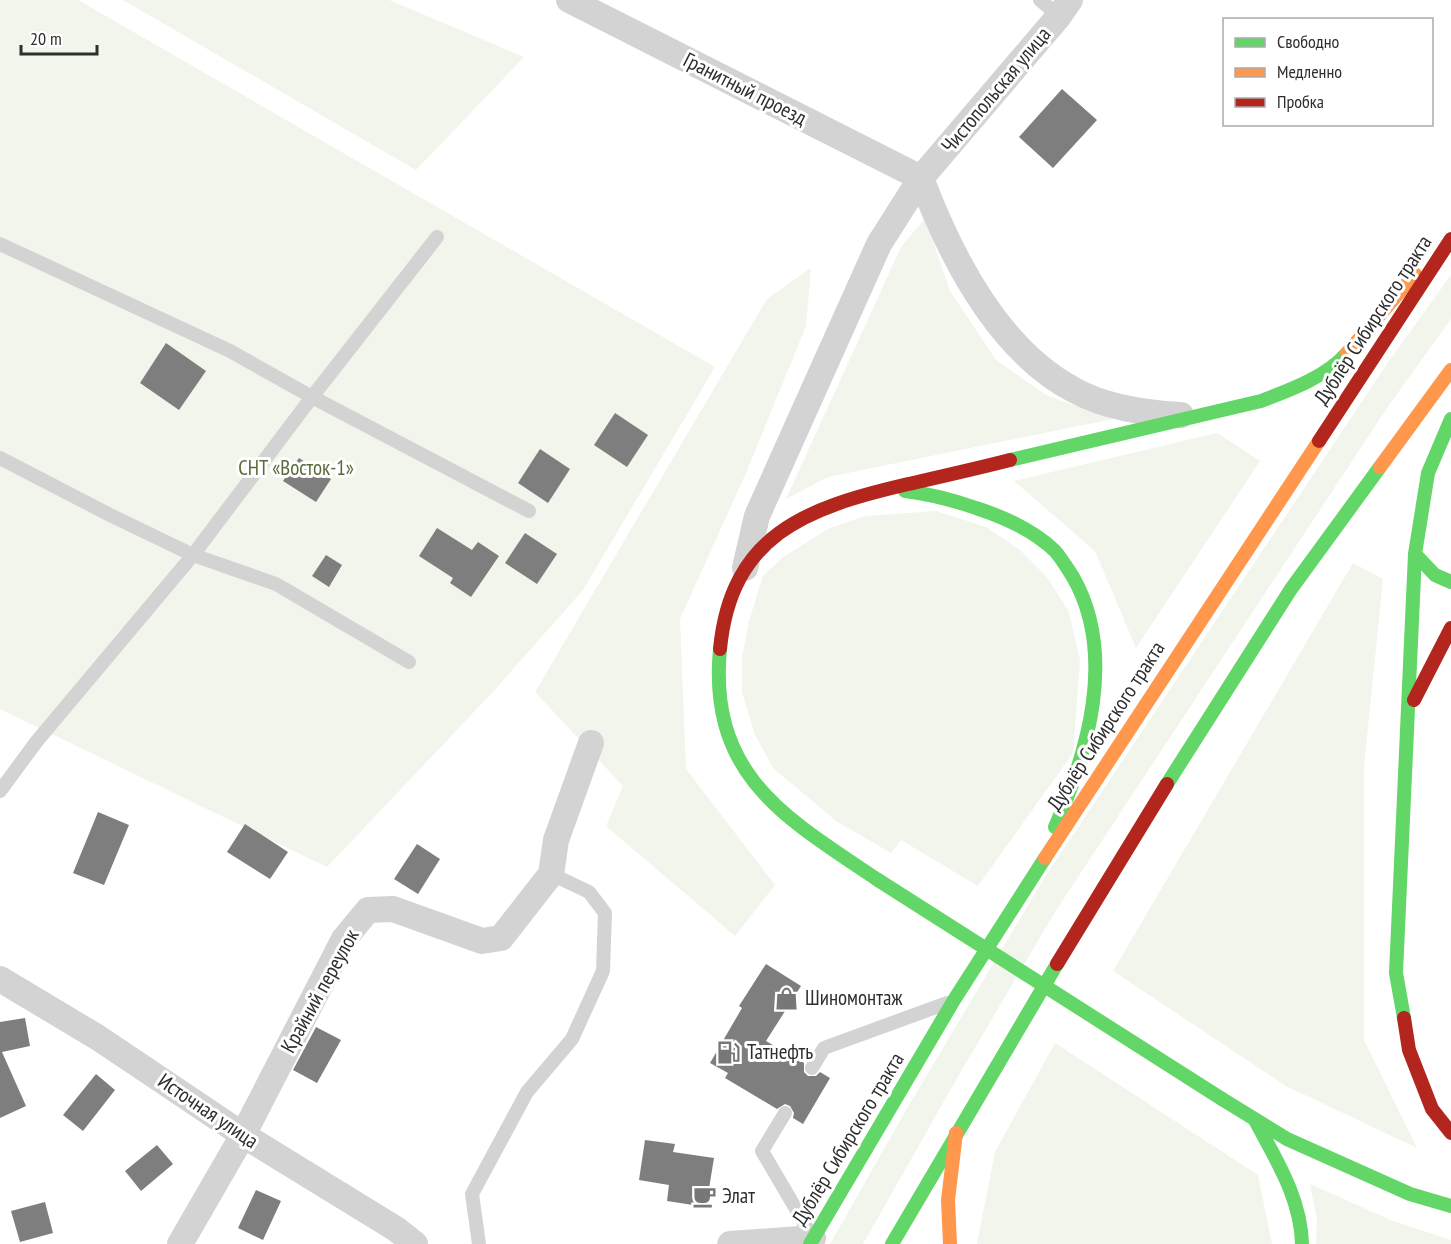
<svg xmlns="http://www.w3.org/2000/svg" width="1451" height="1244" font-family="'PT Sans Narrow',sans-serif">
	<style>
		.green { fill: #f1f5eb }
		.building { fill: #7e7e7e }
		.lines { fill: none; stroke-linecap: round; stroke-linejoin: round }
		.lane { stroke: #d3d3d3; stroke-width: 14 }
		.street { stroke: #d3d3d3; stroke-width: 26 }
		.fast { stroke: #63d668; stroke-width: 14 }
		.slow { stroke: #ff974d; stroke-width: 14 }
		.jam { stroke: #b3261e; stroke-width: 14 }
		.fast-bridge { stroke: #63d668; stroke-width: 14 }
		.labels { text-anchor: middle; stroke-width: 6; stroke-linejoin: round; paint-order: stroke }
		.street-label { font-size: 21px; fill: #2e2e2e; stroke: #fff }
		.park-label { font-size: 21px; fill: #556c38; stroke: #fff }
		.poi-label { font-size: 21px; fill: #2e2e2e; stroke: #fff; text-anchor: start }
	</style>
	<rect width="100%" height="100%" fill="#fff"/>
	<path class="green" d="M 0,0 L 78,0 L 715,367 L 583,590 L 491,694 L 327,867 L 0,709 Z
		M 123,0 L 389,0 L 524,57 L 416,170 Z
		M 925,218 L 950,291 L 996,360 L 1046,395 L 1113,419 L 828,477 L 786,499 L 901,247 Z
		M 811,268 L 806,326 L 746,473 L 680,619 L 686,769 L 775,885 L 735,936 L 606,826 L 623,786 L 535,692 L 767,299 Z
		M 1451,275 L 1451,319 L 1389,405 L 1055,912 L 960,1073 L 863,1244 L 830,1244 L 905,1112 L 1043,880 L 1387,364 Z
		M 1217,433 L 1260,461 L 1136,648 L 1095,551 L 1014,481 Z
		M 936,511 L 986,527 L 1020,550 L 1047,577 L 1069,612 L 1080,660 L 1073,753 L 978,886 L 901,840 L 891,853 L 836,821 L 773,768 L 755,735 L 742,692 L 742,658 L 749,621 L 763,576 L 783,557 L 828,529 L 865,516 Z
		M 1353,563 L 1383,579 L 1364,766 L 1364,1040 L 1417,1148 L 1286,1086 L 1113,971 Z
		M 1055,1043 L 1258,1175 L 1272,1244 L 977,1244 L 995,1152 Z
		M 1310,1184 L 1393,1221 L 1451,1240 L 1451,1244 L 1316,1244 L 1317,1220 Z"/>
	<path class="building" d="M 1062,89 L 1097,120 L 1053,168 L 1019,137 Z
		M 166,343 L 206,371 L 179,410 L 140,383 Z
		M 615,413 L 648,435 L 627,467 L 594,445 Z
		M 540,449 L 570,469 L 548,503 L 518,483 Z
		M 299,458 L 331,479 L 316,502 L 283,481 Z
		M 437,528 L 472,550 L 478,542 L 499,556 L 471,597 L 450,583 L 453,578 L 419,556 Z
		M 525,533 L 557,554 L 537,584 L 505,563 Z
		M 326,555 L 342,565 L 329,587 L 312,576 Z
		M 98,812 L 129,825 L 104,885 L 73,873 Z
		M 245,824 L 288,852 L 270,879 L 227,852 Z
		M 417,844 L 440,859 L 418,894 L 394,879 Z
		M 766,964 L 801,986 L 766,1041 L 804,1063 L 804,1072 L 808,1076 L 816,1076 L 820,1072 L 830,1078 L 803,1124 L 793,1118 L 794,1113 L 790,1106 L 785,1104 L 777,1109 L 725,1078 L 728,1073 L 710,1063 L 742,1008 L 739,1006 Z
		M 25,1018 L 30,1046 L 2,1052 L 26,1106 L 0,1118 L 0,1022 Z
		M 316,1027 L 341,1040 L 317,1083 L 293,1070 Z
		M 96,1074 L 115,1090 L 83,1131 L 63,1115 Z
		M 645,1140 L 675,1144 L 673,1152 L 714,1158 L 706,1207 L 667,1201 L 669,1185 L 639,1180 Z
		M 157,1145 L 173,1164 L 141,1191 L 125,1171 Z
		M 256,1190 L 281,1201 L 263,1240 L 238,1228 Z
		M 45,1202 L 53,1233 L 20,1242 L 11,1211 Z"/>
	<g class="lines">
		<path class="lane" d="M 1040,0 L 1059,16
			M 0,244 L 230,351 L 312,397 L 529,511
			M 0,458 L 110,515 L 193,555 L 276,584 L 409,662
			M 0,791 L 37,741 L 193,555 L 312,397 L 437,237
			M 812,1068 L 824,1048 L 947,1003
			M 785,1113 L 762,1151 L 813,1238
			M 479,1244 L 472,1194 L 527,1092 L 572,1039 L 603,971 L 605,913 L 589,892 L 551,874"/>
		<path class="street" d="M 569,0 L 921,178
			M 921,178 C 950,255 998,350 1074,390 C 1106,408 1146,413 1181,415
			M 745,568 L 757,516 L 879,244 L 921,178 L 1059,16 L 1070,0
			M 0,979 L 97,1037 L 243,1135 L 396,1229 L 415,1244
			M 180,1244 L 243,1135 L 344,939 L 368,910 L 393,909 L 482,941 L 501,938 L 551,874 L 556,840 L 591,743
			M 730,1244 L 813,1238"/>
		<path class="fast" d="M 1010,460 L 1261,401 C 1290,390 1326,377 1347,353
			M 905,491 C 929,494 953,500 976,508 C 1004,517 1033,530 1055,551 C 1062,559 1067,568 1073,577 C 1117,654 1088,752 1055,827
			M 1415,554 L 1435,575 L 1451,582
			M 720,649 C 708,776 786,818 878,880
			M 1167,784 L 1291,589 L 1380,467
			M 1404,1018 L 1396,973 L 1415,554 L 1428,473 L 1451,419
			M 1222,1099 L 1287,1139 L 1410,1194 L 1451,1206
			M 1255,1120 C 1276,1160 1301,1198 1302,1244
			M 810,1244 L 954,1000 L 1045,858
			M 892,1244 L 1057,964"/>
		<path class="slow" d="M 1347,353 L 1415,274
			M 1380,467 L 1451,370
			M 1045,858 L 1319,441
			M 950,1244 L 948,1200 L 956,1133"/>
		<path class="jam" d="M 1319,441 L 1451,239
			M 720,649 C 731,535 806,508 904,485 C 939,477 975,469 1010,460
			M 1414,700 L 1451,628
			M 1057,964 L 1167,784
			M 1404,1018 L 1409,1050 L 1432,1109 L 1451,1133"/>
		<path class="fast-bridge" d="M 878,880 L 1222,1099"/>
	</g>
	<defs>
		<symbol id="shop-bare" viewBox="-9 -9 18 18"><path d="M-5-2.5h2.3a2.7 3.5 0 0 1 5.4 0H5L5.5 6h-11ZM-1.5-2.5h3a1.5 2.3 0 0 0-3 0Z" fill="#777" stroke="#fff" stroke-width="2.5" paint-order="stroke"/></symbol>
		<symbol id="fuel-bare" viewBox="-9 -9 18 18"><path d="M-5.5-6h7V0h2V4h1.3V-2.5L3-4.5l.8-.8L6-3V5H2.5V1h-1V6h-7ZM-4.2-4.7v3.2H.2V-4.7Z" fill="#777" stroke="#fff" stroke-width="2.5" paint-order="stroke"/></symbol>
		<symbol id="cafe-bare" viewBox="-9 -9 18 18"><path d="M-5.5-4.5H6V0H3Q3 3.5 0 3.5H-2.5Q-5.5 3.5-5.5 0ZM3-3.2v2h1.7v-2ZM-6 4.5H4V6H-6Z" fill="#777" stroke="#fff" stroke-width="2.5" paint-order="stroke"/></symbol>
	</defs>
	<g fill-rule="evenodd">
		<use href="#shop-bare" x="770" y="982" width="33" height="33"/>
		<use href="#fuel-bare" x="712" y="1036" width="33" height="33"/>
		<use href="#cafe-bare" x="688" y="1180" width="33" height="33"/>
	</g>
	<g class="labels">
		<g class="street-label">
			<text transform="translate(745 89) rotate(27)" y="7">Гранитный проезд</text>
			<text transform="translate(996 90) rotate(-50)" y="7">Чистопольская улица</text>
			<text transform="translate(1373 320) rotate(-57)" y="7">Дублёр Сибирского тракта</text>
			<text transform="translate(1106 726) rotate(-57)" y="7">Дублёр Сибирского тракта</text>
			<text transform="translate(320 991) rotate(-61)" y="7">Крайний переулок</text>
			<text transform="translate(208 1111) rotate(34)" y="7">Источная улица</text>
			<text transform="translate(848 1139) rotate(-59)" y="7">Дублёр Сибирского тракта</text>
		</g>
		<g class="park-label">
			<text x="296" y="475">СНТ «Восток-1»</text>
		</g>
		<g class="poi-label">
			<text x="805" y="1005">Шиномонтаж</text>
			<text x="747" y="1059">Татнефть</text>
			<text x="722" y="1203">Элат</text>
		</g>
	</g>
	<rect x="1223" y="18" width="210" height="108" fill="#ffffff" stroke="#ababab" stroke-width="1.5"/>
	<rect x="1235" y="38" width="30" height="9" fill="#63d668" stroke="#ababab" stroke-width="1.5"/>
	<text x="1277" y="48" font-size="18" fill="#2e2e2e">Свободно</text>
	<rect x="1235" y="68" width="30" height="9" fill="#ff974d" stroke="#ababab" stroke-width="1.5"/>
	<text x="1277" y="78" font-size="18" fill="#2e2e2e">Медленно</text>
	<rect x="1235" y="98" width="30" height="9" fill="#b3261e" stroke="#ababab" stroke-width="1.5"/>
	<text x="1277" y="108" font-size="18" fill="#2e2e2e">Пробка</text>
	<path d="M21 45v9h76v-9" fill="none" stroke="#2e2e2e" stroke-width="3"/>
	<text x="30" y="45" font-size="18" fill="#2e2e2e" stroke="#ffffff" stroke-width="4.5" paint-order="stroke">20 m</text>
</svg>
